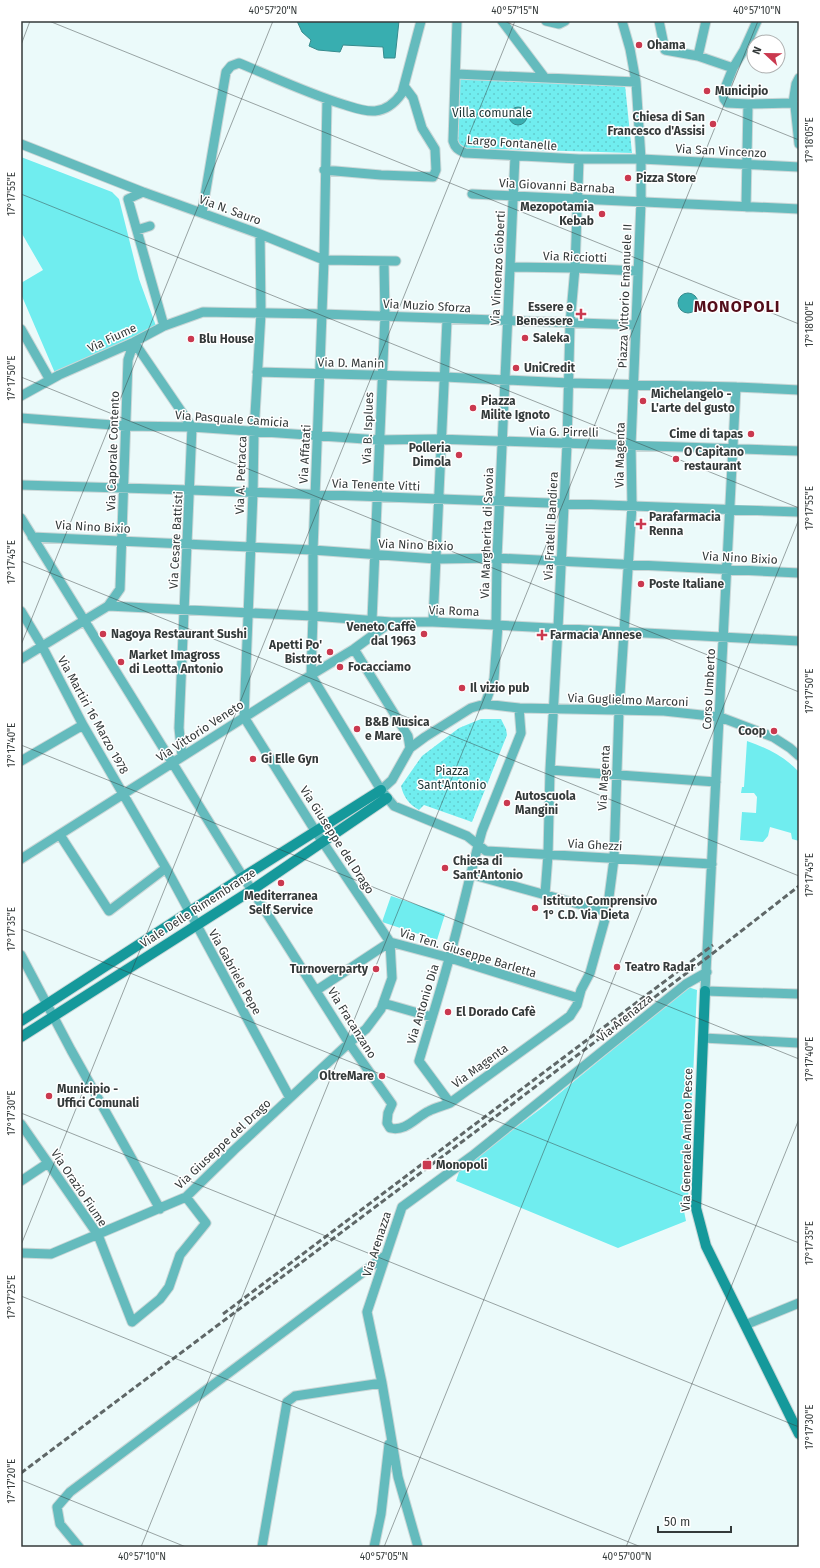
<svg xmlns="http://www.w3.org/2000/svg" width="820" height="1568" font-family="'Fira Sans',sans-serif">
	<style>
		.green { fill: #70edef }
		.park { fill: url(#park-dots) }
		.water { fill: #38aeb0; stroke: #378b8d }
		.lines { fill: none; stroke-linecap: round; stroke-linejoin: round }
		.street-casing { stroke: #cad7d7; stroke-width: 11 }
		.secondary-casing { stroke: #cad7d7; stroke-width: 12 }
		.street { stroke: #64bbbd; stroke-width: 9 }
		.secondary { stroke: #15999b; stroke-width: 10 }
		.rail { stroke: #5f6767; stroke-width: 3; stroke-dasharray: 6 3; stroke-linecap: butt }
		.ticks { fill: none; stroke: #343a3a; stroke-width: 1; stroke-opacity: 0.45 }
		.poi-dot { fill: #ca394f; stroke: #fff; stroke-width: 1.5 }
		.labels { text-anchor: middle; stroke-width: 3; stroke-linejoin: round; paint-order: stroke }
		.poi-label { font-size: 12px; font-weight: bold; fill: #343a3a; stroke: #fff; text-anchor: start }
		.park-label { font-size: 12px; fill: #1a3434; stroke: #fff }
		.street-label { font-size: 12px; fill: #343a3a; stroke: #fff }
		.district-label { font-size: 16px; font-weight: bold; letter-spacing: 1px; fill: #540e1a; stroke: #fff }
		.neatline { fill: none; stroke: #343a3a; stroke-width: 1.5 }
		.ticks-label { font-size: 10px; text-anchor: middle; fill: #343a3a }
	</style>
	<defs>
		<pattern id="park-dots" width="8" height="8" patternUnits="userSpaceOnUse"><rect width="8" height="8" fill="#70edef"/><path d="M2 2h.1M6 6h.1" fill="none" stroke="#62ccce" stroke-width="1.8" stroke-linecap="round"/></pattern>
	</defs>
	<rect width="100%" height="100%" fill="#ebfafa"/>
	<path class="green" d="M 21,157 L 112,192 L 119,199 L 139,279 L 156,326 L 55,373 L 21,294 L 21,283 L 43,270 L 21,232 Z
		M 747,741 C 767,748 784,756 799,772 L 799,841 L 792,839 L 791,833 L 770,827 L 768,836 L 763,842 L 740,840 L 742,812 L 756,813 L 757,797 L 754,793 L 741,793 L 742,787 L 744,787 Z
		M 391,896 L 445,914 L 437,940 L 382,922 Z
		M 688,987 L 697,990 L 688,1185 L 689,1208 L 684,1211 L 686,1221 L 618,1248 L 456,1181 L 460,1169 L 543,1107 Z"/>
	<path class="park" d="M 457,76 L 625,85 L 632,153 L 466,148 L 458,145 L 455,139 Z
		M 481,719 L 501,719 L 506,729 L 507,735 L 472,822 L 424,805 L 419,810 C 409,804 404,798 401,786 L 422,756 L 459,728 Z"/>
	<path class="water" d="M 297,21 L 399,21 L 395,58 L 384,58 L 383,47 L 343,45 L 340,52 L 318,50 L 309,46 L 311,40 L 302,32 Z
		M509 116a9 9 0 1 1 18 0a9 9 0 1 1-18 0Z
		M678 303a10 10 0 1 1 20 0a10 10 0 1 1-20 0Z"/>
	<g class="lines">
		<defs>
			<path id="street" d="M 457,21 L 453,141 C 455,148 458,150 465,153 L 579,159 L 641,159 L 799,167
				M 502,21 L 545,78
				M 546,21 L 559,24 L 565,21
				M 659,21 L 665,50 L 698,56 L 733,68 L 723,93 L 724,99 L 727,103 L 748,104 L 793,103
				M 698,56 L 706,21
				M 733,68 L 744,50 L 757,21
				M 456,74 L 636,82
				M 327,100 L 324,260 L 313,550 L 313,616 L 311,675 L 381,790
				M 793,103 L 795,106 L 799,144
				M 793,103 L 796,84 L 799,78
				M 21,144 L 143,192 L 260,234 L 324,260 L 396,261
				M 324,170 L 381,175 L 433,177 L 436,170 L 435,149 L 422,128 L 413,98 L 404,86
				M 143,192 L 128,199 L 164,326
				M 472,194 L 799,209
				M 746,207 L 748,104
				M 202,213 L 226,72 L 231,66 L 239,63 C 273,77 307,93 342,104 C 352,107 364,112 375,111 C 387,110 395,103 402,93 L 421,21
				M 137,230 L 150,226
				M 511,267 L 575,268 L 638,271
				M 21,329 L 50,380
				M 134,342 L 192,427 L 179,728 L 182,756
				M 257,372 L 445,377 L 569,383 L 736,387 L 799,390
				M 736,387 L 705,991 L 799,994
				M 21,396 L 59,375 L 134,342 L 164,326 L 203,312 L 321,314 L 636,325
				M 21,418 L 126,426 L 192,427 L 379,440 L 437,439 L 799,451
				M 21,485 L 190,490 L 799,512
				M 21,518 L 243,877 L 252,890 L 349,1043 L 392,1104 L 388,1113 L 387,1123 L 390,1128 C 406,1132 416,1117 429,1111 C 435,1108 443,1106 450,1103 L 570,1016 L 577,1005 L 581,990 L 590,973 L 607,912 L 614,859 L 619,710 L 632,506 L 631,445 L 641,202 L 641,159 L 636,82 L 630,49 L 622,21
				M 32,537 L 313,550 L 436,559 L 497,558 L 799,573
				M 108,606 L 313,616 L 391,622 L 433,622 L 496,625 L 799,641
				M 21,611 L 42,646 L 83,725 L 166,868 L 290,1098
				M 372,620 L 385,316 L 384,262
				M 433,622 L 447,320
				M 496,625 L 497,558 L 515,156
				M 354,649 L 408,736 L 410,748
				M 21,659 L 108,606 L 120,589 L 128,360 L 134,342
				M 485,704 L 494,679 L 498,625
				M 519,708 L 664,711 L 720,717 L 773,737 L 790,748 L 799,756
				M 21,761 L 83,725
				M 550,770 L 716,782
				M 60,835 L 109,911 L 166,868
				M 21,859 L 311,675 L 354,649 L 391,622
				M 470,874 L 607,912
				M 545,894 L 548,855 L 550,770 L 558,628 L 567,444 L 570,324 L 575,268 L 579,159
				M 21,955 L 71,1050 L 160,1209
				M 317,990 L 390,942 L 450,958 L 578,998
				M 383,1003 L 432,1017
				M 703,1038 L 799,1043
				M 450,1103 L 419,1061 C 429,1027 440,993 449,959 C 461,917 470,874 482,831 L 521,733 L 519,708 L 485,704 L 471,708 L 425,737 L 410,748 L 392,780 L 381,790 L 394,806 L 467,836 L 486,851 L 712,864
				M 21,1124 L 98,1235 L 132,1322 L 160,1299 L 169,1287 L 180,1255 L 206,1223 L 186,1197
				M 21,1181 L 48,1163
				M 21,1253 L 51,1254 L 186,1197 L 234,1150 L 349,1043 L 366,1029 L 381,1009 L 392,978 L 390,942 L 316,832 L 244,717 L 253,492 L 254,432 L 261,313 L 260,234
				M 745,1325 L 799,1303
				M 79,1547 L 60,1524 L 57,1507 L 70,1492 L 386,1255
				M 262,1547 L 287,1402 L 295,1396 L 382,1383
				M 374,1547 L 381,1514 L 389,1444
				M 418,1547 L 398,1477 L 382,1383 L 367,1312 L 402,1207 L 472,1156 L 686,984 L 707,972"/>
			<path id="secondary" d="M 705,991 L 696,1208 L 706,1246 L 799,1434
				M 21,1021 L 243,877 L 381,790
				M 21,1037 L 252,890 L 387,798"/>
		</defs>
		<use href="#street" class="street-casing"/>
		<use href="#secondary" class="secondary-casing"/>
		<use href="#street" class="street"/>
		<use href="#secondary" class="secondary"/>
		<path class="rail" d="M 223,1314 L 713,945
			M 21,1473 L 708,957 L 799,886"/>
	</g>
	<path class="ticks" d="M 49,21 L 799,324M 504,21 L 799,140M 21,45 L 30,21M 21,194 L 799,508M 21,377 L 799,692M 21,561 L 799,876M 21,645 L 273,21M 21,745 L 799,1059M 21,929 L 799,1243M 21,1113 L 799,1427M 21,1245 L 515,21M 21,1296 L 641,1547M 21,1480 L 186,1547M 141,1547 L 758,21M 384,1547 L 799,519M 626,1547 L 799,1119"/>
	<g class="poi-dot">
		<circle cx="639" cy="45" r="4"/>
		<circle cx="707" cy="91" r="4"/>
		<circle cx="713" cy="124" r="4"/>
		<circle cx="628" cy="178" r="4"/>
		<circle cx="602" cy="214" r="4"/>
		<path d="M579 308h4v4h4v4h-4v4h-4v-4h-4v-4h4z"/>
		<circle cx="525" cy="338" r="4"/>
		<circle cx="191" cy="339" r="4"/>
		<circle cx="516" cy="368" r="4"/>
		<circle cx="643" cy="401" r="4"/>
		<circle cx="473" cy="408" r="4"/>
		<circle cx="751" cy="434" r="4"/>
		<circle cx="459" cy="455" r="4"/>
		<circle cx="676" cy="459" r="4"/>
		<path d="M639 518h4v4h4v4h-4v4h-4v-4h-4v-4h4z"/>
		<circle cx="641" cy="584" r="4"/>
		<circle cx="103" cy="634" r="4"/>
		<circle cx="424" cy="634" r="4"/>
		<path d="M540 629h4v4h4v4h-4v4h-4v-4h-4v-4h4z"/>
		<circle cx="330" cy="652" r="4"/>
		<circle cx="121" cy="662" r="4"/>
		<circle cx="340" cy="667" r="4"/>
		<circle cx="462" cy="688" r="4"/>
		<circle cx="357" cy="729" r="4"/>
		<circle cx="774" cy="731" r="4"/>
		<circle cx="253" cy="759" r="4"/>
		<circle cx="507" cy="803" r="4"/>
		<circle cx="445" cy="868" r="4"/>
		<circle cx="281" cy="883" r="4"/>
		<circle cx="535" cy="908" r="4"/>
		<circle cx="617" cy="967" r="4"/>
		<circle cx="376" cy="969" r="4"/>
		<circle cx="448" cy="1012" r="4"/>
		<circle cx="382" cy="1076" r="4"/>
		<circle cx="49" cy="1096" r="4"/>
		<rect x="422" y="1160" width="10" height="10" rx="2"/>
	</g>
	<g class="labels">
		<g class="poi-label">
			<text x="647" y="49">Ohama</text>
			<text x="715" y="95">Municipio</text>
			<text x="705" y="121" text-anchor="end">Chiesa di San<tspan x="705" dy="14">Francesco d'Assisi</tspan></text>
			<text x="636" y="182">Pizza Store</text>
			<text x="594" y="211" text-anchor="end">Mezopotamia<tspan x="594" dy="14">Kebab</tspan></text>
			<text x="573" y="311" text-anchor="end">Essere e<tspan x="573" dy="14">Benessere</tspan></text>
			<text x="533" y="342">Saleka</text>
			<text x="199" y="343">Blu House</text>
			<text x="524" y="372">UniCredit</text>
			<text x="651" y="398">Michelangelo -<tspan x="651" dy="14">L'arte del gusto</tspan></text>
			<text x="481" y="405">Piazza<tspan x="481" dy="14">Milite Ignoto</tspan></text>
			<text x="743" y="438" text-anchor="end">Cime di tapas</text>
			<text x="451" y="452" text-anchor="end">Polleria<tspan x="451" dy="14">Dimola</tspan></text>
			<text x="684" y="456">O Capitano<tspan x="684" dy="14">restaurant</tspan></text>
			<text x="649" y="521">Parafarmacia<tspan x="649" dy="14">Renna</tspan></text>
			<text x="649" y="588">Poste Italiane</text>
			<text x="416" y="631" text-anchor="end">Veneto Caffè<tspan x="416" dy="14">dal 1963</tspan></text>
			<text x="111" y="638">Nagoya Restaurant Sushi</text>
			<text x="550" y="639">Farmacia Annese</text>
			<text x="322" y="649" text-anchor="end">Apetti Po'<tspan x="322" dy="14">Bistrot</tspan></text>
			<text x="129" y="659">Market Imagross<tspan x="129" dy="14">di Leotta Antonio</tspan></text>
			<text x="348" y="671">Focacciamo</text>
			<text x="470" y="692">Il vizio pub</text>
			<text x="365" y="726">B&amp;B Musica<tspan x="365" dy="14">e Mare</tspan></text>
			<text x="766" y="735" text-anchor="end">Coop</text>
			<text x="261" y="763">Gi Elle Gyn</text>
			<text x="515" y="800">Autoscuola<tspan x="515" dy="14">Mangini</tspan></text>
			<text x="453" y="865">Chiesa di<tspan x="453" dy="14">Sant'Antonio</tspan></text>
			<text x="281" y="900" text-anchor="middle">Mediterranea<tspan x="281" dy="14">Self Service</tspan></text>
			<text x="543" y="905">Istituto Comprensivo<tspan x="543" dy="14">1° C.D. Via Dieta</tspan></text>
			<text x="625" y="971">Teatro Radar</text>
			<text x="368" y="973" text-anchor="end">Turnoverparty</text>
			<text x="456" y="1016">El Dorado Cafè</text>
			<text x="374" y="1080" text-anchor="end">OltreMare</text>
			<text x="57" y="1093">Municipio -<tspan x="57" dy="14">Uffici Comunali</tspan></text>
			<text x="436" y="1169">Monopoli</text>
		</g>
		<g class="park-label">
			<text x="492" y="117">Villa comunale</text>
			<text x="452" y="775">Piazza<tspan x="452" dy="14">Sant'Antonio</tspan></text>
		</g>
		<g class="street-label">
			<text transform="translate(512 143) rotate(4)" y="4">Largo Fontanelle</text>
			<text transform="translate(721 151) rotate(3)" y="4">Via San Vincenzo</text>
			<text transform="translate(557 186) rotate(3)" y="4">Via Giovanni Barnaba</text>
			<text transform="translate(230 210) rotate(20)" y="4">Via N. Sauro</text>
			<text transform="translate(575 257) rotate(2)" y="4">Via Ricciotti</text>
			<text transform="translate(498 268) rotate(-87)" y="4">Via Vincenzo Gioberti</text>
			<text transform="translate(625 296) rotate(-88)" y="4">Piazza Vittorio Emanuele II</text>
			<text transform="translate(427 306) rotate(3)" y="4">Via Muzio Sforza</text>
			<text transform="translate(112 338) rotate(-25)" y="4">Via Fiume</text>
			<text transform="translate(351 363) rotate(1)" y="4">Via D. Manin</text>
			<text transform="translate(232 419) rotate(4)" y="4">Via Pasquale Camicia</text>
			<text transform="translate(368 428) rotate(-88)" y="4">Via B. Isplues</text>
			<text transform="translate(564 432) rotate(1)" y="4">Via G. Pirrelli</text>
			<text transform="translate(113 451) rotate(-88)" y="4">Via Caporale Contento</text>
			<text transform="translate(305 454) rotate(-87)" y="4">Via Affatati</text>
			<text transform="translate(620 455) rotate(-89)" y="4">Via Magenta</text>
			<text transform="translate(241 475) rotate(-88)" y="4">Via A. Petracca</text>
			<text transform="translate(376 485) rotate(2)" y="4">Via Tenente Vitti</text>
			<text transform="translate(551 526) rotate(-87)" y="4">Via Fratelli Bandiera</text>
			<text transform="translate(93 527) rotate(3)" y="4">Via Nino Bixio</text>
			<text transform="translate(487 533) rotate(-88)" y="4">Via Margherita di Savoia</text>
			<text transform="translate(176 540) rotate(-87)" y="4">Via Cesare Battisti</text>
			<text transform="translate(416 545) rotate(2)" y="4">Via Nino Bixio</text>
			<text transform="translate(740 558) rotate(3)" y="4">Via Nino Bixio</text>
			<text transform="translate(454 611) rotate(2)" y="4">Via Roma</text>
			<text transform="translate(709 689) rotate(-87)" y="4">Corso Umberto</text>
			<text transform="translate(628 700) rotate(2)" y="4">Via Guglielmo Marconi</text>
			<text transform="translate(93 715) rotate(61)" y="4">Via Martiri 16 Marzo 1978</text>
			<text transform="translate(200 731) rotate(-33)" y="4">Via Vittorio Veneto</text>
			<text transform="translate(604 778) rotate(-87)" y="4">Via Magenta</text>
			<text transform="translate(337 840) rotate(57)" y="4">Via Giuseppe del Drago</text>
			<text transform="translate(595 845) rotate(3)" y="4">Via Ghezzi</text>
			<text transform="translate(198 908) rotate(-33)" y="4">Viale Delle Rimembranze</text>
			<text transform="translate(468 953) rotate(17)" y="4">Via Ten. Giuseppe Barletta</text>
			<text transform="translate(235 972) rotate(61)" y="4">Via Gabriele Pepe</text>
			<text transform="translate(423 1004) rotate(-73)" y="4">Via Antonio Dia</text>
			<text transform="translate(625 1018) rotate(-39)" y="4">Via Arenazza</text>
			<text transform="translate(352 1023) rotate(58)" y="4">Via Fracanzano</text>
			<text transform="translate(480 1066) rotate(-36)" y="4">Via Magenta</text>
			<text transform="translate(687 1140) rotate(-89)" y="4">Via Generale Amleto Pesce</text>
			<text transform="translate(223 1144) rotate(-43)" y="4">Via Giuseppe del Drago</text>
			<text transform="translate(79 1188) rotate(56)" y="4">Via Orazio Fiume</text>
			<text transform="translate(377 1244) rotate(-72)" y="4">Via Arenazza</text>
		</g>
		<g class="district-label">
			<text x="737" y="312">MONOPOLI</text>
		</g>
	</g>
	<rect width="820" height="1568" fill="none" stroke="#ffffff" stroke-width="44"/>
	<g transform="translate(766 54) rotate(292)"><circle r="19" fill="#ffffff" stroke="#aeb0b0"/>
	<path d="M0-3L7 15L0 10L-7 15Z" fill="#ca394f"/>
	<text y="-6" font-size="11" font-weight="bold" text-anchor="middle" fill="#343a3a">N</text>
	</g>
	<path d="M658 1526v6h73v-6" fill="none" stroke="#343a3a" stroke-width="2"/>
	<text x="664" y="1526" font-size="12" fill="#343a3a" stroke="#ffffff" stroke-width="3" paint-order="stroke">50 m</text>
	<rect x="22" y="22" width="776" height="1524" class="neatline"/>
	<g class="ticks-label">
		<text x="273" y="14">40°57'20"N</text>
		<text x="515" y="14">40°57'15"N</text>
		<text x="757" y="14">40°57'10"N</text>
		<text transform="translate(809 140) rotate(-90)" y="4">17°18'05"E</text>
		<text transform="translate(11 194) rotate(-90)" y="4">17°17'55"E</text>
		<text transform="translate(809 324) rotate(-90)" y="4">17°18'00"E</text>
		<text transform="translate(11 378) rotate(-90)" y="4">17°17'50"E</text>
		<text transform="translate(809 508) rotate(-90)" y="4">17°17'55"E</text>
		<text transform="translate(11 562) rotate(-90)" y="4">17°17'45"E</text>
		<text transform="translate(809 691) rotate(-90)" y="4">17°17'50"E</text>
		<text transform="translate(11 745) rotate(-90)" y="4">17°17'40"E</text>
		<text transform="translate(809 875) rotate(-90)" y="4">17°17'45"E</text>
		<text transform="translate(11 929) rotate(-90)" y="4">17°17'35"E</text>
		<text transform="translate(809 1059) rotate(-90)" y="4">17°17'40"E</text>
		<text transform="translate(11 1113) rotate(-90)" y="4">17°17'30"E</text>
		<text transform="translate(809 1243) rotate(-90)" y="4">17°17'35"E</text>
		<text transform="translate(11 1297) rotate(-90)" y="4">17°17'25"E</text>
		<text transform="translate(809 1427) rotate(-90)" y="4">17°17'30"E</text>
		<text transform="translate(11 1481) rotate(-90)" y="4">17°17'20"E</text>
		<text x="142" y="1560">40°57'10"N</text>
		<text x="384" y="1560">40°57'05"N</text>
		<text x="627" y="1560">40°57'00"N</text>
	</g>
</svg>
